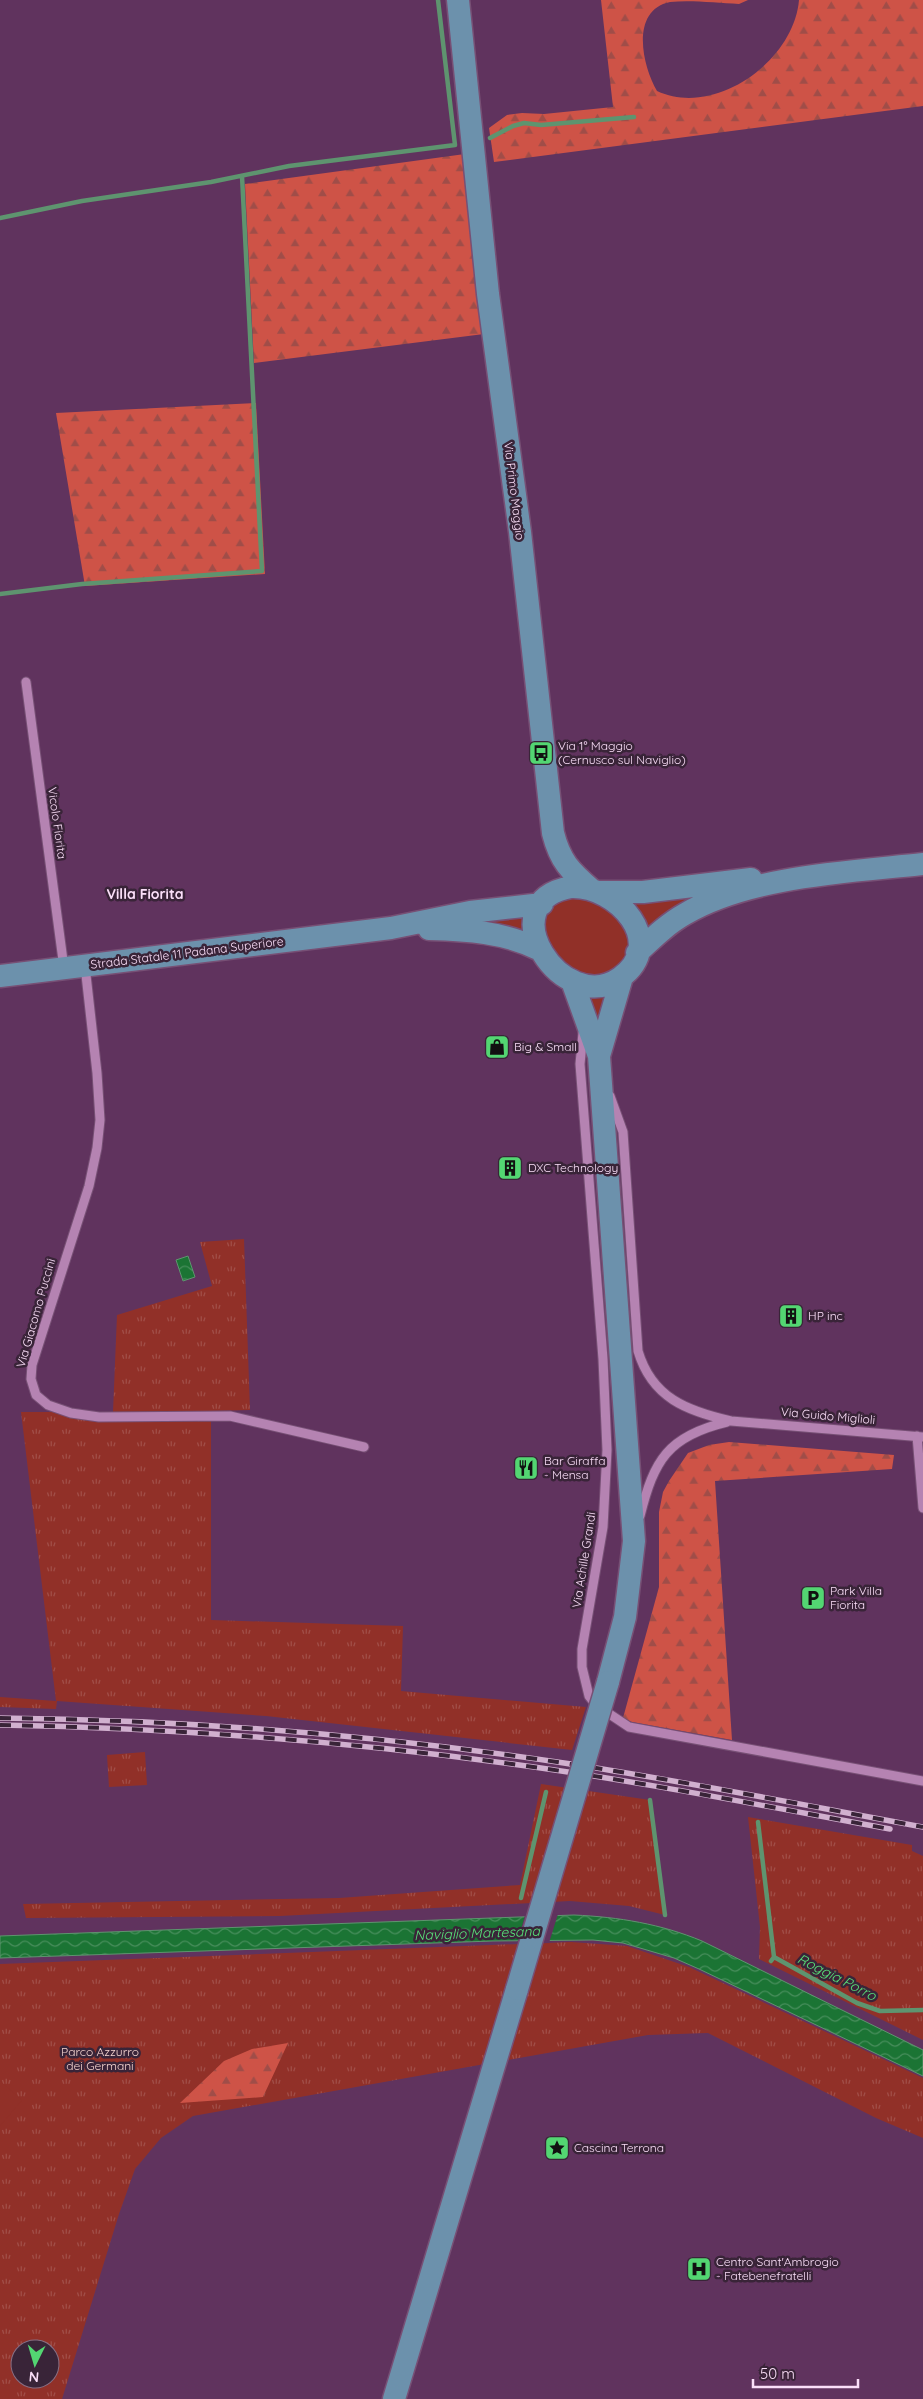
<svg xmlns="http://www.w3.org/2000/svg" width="923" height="2399" font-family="Quicksand,sans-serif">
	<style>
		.grass { fill: url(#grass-tufts); fill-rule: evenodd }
		.forest { fill: url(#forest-firs) }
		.garden { fill: #913028 }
		.water { fill: url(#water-waves); stroke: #5e946f }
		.pier { fill: #60335e }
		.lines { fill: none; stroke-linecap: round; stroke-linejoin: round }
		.stream { stroke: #5e946f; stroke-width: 4.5 }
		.minor-casing { stroke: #775075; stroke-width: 11 }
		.major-casing { stroke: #775075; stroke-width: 25 }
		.minor { stroke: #b583b2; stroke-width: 9 }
		.major { stroke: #6c91ac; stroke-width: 22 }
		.rail-casing { stroke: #d1b0cf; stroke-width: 5.5 }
		.rail { stroke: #392438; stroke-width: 4; stroke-dasharray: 11; stroke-linecap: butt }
		.major-bridge-casing { stroke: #775075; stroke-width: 25; stroke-linecap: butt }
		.major-bridge { stroke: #6c91ac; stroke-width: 22 }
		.labels { text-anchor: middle; stroke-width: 5; stroke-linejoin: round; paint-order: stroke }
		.street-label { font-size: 12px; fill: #fbdff9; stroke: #392438 }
		.poi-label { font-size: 12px; fill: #fbdff9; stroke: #392438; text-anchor: start }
		.park-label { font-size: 12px; fill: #f5d4cf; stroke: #392438 }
		.neighbourhood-label { font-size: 14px; font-weight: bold; fill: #fbdff9; stroke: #392438 }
		.water-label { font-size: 14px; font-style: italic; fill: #58e279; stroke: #392438 }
	</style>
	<defs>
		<pattern id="grass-tufts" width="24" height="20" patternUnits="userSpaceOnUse" patternTransform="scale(1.25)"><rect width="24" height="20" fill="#913028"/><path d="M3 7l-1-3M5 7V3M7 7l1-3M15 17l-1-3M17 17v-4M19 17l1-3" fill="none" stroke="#a14e48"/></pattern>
		<pattern id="forest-firs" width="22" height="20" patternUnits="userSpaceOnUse" patternTransform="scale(1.25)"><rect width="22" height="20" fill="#ce5347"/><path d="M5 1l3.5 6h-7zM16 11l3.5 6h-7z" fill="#a04d48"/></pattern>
		<pattern id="water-waves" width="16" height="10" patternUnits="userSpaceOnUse" patternTransform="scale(1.25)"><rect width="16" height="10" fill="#1b7434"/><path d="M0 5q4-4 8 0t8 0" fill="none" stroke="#488e5c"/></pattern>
	</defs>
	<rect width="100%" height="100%" fill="#60335e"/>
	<path class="grass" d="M 244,1239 L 250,1410 L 211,1411 L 211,1620 L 403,1626 L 401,1691 L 586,1707 L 572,1750 L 266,1716 L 57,1701 L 56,1709 L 0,1707 L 0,1697 L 56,1701 L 21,1412 L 113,1412 L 117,1315 L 212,1286 L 200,1242 Z
		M 145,1752 L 147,1785 L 109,1787 L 107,1755 Z
		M 541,1784 L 650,1800 L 665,1915 L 629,1906 L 570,1901 L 280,1916 L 26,1918 L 23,1904 L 339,1898 L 520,1885 Z
		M 748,1817 L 912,1845 L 912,1851 L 923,1856 L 923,2040 L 759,1959 L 760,1927 Z
		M 571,1942 L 627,1946 L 689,1967 L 923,2078 L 923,2138 L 876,2118 L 708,2033 L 648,2035 L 193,2116 L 161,2138 L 135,2169 L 119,2214 L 62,2399 L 0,2399 L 0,1964 ZM 20,2349 L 50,2349 L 50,2379 L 20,2379 Z"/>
	<path class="forest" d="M 601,0 L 748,0 L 739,4 C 718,3 691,0 670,2 C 630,10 642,66 657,91 C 715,118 794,61 799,0 L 923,0 L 923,106 L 494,162 L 489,128 L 507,115 L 522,113 L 544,114 L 613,107 Z
		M 465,154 L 484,334 L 254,363 L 245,184 Z
		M 256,403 L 265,574 L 85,586 L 56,413 Z
		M 729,1442 L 894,1455 L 892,1469 L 715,1481 L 732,1740 L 632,1722 L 623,1718 L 659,1587 L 659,1512 L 663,1492 L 669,1481 L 688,1453 L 709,1445 Z
		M 288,2043 L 263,2097 L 180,2103 L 224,2061 L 252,2049 Z"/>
	<path class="garden" d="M 713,887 L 647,935 L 625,900 Z
		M 574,895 L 612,909 L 630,934 L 628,954 L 608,975 L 581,976 L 550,951 L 543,919 L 553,904 Z
		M 527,911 L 526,933 L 482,925 L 475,918 Z
		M 606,991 L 601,1026 L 586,995 Z
		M 0,2081 L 22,2100 L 0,2126 Z"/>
	<path class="water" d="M 188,1256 L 195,1277 L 183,1281 L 176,1260 Z
		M 574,1915 C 619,1917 661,1924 702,1941 L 923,2050 L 923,2076 L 699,1969 L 674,1958 L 623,1943 L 593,1940 L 493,1941 L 0,1958 L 0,1936 Z"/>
	<path class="pier" d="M 558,1914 L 549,1943 L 517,1944 L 525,1915 Z"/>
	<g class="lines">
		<path class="stream" d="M 490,138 L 513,126 L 524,123 L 541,125 L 634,117
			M 0,218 L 82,201 L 211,182 L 289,166 L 455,145 L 438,0
			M 0,594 L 82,584 L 262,571 L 242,176
			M 650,1800 L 665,1915
			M 758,1822 L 774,1957 L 771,1961
			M 521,1898 L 546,1792
			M 774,1957 L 857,2003 L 880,2011 L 923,2010"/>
		<defs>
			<path id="minor" d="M 26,682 L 64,968
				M 85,966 L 97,1073 L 100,1120 L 97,1148 L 89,1186 L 32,1365 L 31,1379 L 36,1395 L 48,1405 L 71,1413 L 99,1417 L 230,1416 L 364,1447
				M 583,1033 L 580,1064 L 603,1359 L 607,1450 L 603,1527 L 582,1649 L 582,1667 L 589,1696 L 596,1705 L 629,1727 L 923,1781
				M 610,1096 L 623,1132 L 638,1351 C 652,1398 687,1411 731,1421 L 923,1437
				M 917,1436 L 923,1508
				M 640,1516 C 654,1460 668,1436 727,1422"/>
			<path id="major" d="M 458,0 L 488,294 L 520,532 L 553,833 C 560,861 570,871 592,890
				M 571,887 C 617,885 669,943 620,978 C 563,1018 487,902 571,887 Z
				M 599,892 L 643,892 L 751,879
				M 429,929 C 467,930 504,932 538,949
				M 637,953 C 652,939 667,924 685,914 C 750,876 849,872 923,864
				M 0,976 L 391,928 L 470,912 L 542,904
				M 572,981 L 599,1056
				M 608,1682 L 625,1617 L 634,1541 L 599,1056 L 622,977
				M 394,2399 L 517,1989"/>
		</defs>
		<use href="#minor" class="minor-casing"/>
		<use href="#major" class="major-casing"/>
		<use href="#minor" class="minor"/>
		<use href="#major" class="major"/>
		<defs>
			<path id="rail" d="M 0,1718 C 188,1720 377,1735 564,1763 C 684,1781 803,1805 923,1827
				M 0,1725 C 171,1728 343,1741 512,1764 C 639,1781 764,1806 890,1829"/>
		</defs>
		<use href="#rail" class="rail-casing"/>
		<use href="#rail" class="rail"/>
		<defs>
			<path id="major-bridge" d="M 517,1989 L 608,1682"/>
		</defs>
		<use href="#major-bridge" class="major-bridge-casing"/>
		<use href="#major-bridge" class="major-bridge"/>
	</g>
	<defs>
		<symbol id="bus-square" viewBox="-11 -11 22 22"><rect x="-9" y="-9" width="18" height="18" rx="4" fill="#53d672" stroke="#392438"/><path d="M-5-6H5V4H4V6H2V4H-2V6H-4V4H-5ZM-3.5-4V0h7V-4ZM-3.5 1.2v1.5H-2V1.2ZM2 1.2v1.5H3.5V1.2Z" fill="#111"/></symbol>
		<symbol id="shop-square" viewBox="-11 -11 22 22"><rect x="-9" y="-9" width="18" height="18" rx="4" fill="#53d672" stroke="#392438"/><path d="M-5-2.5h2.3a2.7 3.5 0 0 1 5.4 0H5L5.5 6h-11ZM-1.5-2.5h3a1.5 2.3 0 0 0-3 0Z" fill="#111"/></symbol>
		<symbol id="building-square" viewBox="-11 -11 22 22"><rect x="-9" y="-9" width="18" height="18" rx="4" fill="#53d672" stroke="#392438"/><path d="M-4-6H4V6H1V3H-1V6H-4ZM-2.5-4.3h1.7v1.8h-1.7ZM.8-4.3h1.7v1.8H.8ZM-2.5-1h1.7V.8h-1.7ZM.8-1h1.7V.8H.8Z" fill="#111"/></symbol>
		<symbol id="restaurant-square" viewBox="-11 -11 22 22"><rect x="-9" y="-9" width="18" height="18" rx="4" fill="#53d672" stroke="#392438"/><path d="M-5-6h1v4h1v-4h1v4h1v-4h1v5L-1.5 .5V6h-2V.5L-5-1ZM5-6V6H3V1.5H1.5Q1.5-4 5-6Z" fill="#111"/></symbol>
		<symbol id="parking-square" viewBox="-11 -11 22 22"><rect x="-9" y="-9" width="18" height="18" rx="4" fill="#53d672" stroke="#392438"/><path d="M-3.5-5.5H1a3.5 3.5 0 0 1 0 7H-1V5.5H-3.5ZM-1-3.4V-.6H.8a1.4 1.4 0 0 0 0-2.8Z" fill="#111"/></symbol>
		<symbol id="sight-square" viewBox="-11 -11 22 22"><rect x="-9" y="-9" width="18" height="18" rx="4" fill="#53d672" stroke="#392438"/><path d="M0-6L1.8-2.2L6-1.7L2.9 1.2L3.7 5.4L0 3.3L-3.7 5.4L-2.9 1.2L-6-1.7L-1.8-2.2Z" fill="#111"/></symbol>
		<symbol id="hospital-square" viewBox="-11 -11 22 22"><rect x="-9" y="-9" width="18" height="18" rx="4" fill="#53d672" stroke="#392438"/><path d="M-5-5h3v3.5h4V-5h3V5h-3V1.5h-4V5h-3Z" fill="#111"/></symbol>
	</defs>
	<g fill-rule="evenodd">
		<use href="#bus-square" x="527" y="739" width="28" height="28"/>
		<use href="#shop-square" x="483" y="1033" width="28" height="28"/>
		<use href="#building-square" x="496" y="1154" width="28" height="28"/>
		<use href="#building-square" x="777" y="1302" width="28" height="28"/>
		<use href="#restaurant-square" x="512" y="1454" width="28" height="28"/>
		<use href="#parking-square" x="799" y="1584" width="28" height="28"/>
		<use href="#sight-square" x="543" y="2134" width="28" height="28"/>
		<use href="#hospital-square" x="685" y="2255" width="28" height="28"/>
	</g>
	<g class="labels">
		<g class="street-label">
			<text transform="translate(514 491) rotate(83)" y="4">Via Primo Maggio</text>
			<text transform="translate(57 823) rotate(82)" y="4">Vicolo Fiorita</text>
			<text transform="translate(187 953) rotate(-7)" y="4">Strada Statale 11 Padana Superiore</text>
			<text transform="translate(36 1313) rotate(-74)" y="4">Via Giacomo Puccini</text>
			<text transform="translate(828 1416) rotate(5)" y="4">Via Guido Miglioli</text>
			<text transform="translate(584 1560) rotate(-81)" y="4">Via Achille Grandi</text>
		</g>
		<g class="poi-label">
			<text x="558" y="750">Via 1° Maggio<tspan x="558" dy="14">(Cernusco sul Naviglio)</tspan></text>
			<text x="514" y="1051">Big &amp; Small</text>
			<text x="528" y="1172">DXC Technology</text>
			<text x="808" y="1320">HP inc</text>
			<text x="544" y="1465">Bar Giraffa<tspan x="544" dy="14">- Mensa</tspan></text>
			<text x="830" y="1595">Park Villa<tspan x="830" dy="14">Fiorita</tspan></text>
			<text x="574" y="2152">Cascina Terrona</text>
			<text x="716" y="2266">Centro Sant'Ambrogio<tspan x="716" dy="14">- Fatebenefratelli</tspan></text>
		</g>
		<g class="park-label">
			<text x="100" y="2056">Parco Azzurro<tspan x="100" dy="14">dei Germani</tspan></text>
		</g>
		<g class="neighbourhood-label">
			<text x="145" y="899">Villa Fiorita</text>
		</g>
		<g class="water-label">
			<text transform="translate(477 1933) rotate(-2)" y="5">Naviglio Martesana</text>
			<text transform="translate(837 1977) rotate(27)" y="5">Roggia Porro</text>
		</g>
	</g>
	<g transform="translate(35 2364) rotate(185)"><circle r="24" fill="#392438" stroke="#876f85"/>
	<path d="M0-4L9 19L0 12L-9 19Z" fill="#53d672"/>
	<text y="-8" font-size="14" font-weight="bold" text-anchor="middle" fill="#fbdff9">N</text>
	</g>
	<path d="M753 2379v8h105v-8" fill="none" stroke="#fbdff9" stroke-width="2.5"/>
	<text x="760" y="2379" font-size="15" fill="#fbdff9" stroke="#392438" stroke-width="4" paint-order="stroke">50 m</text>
</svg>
